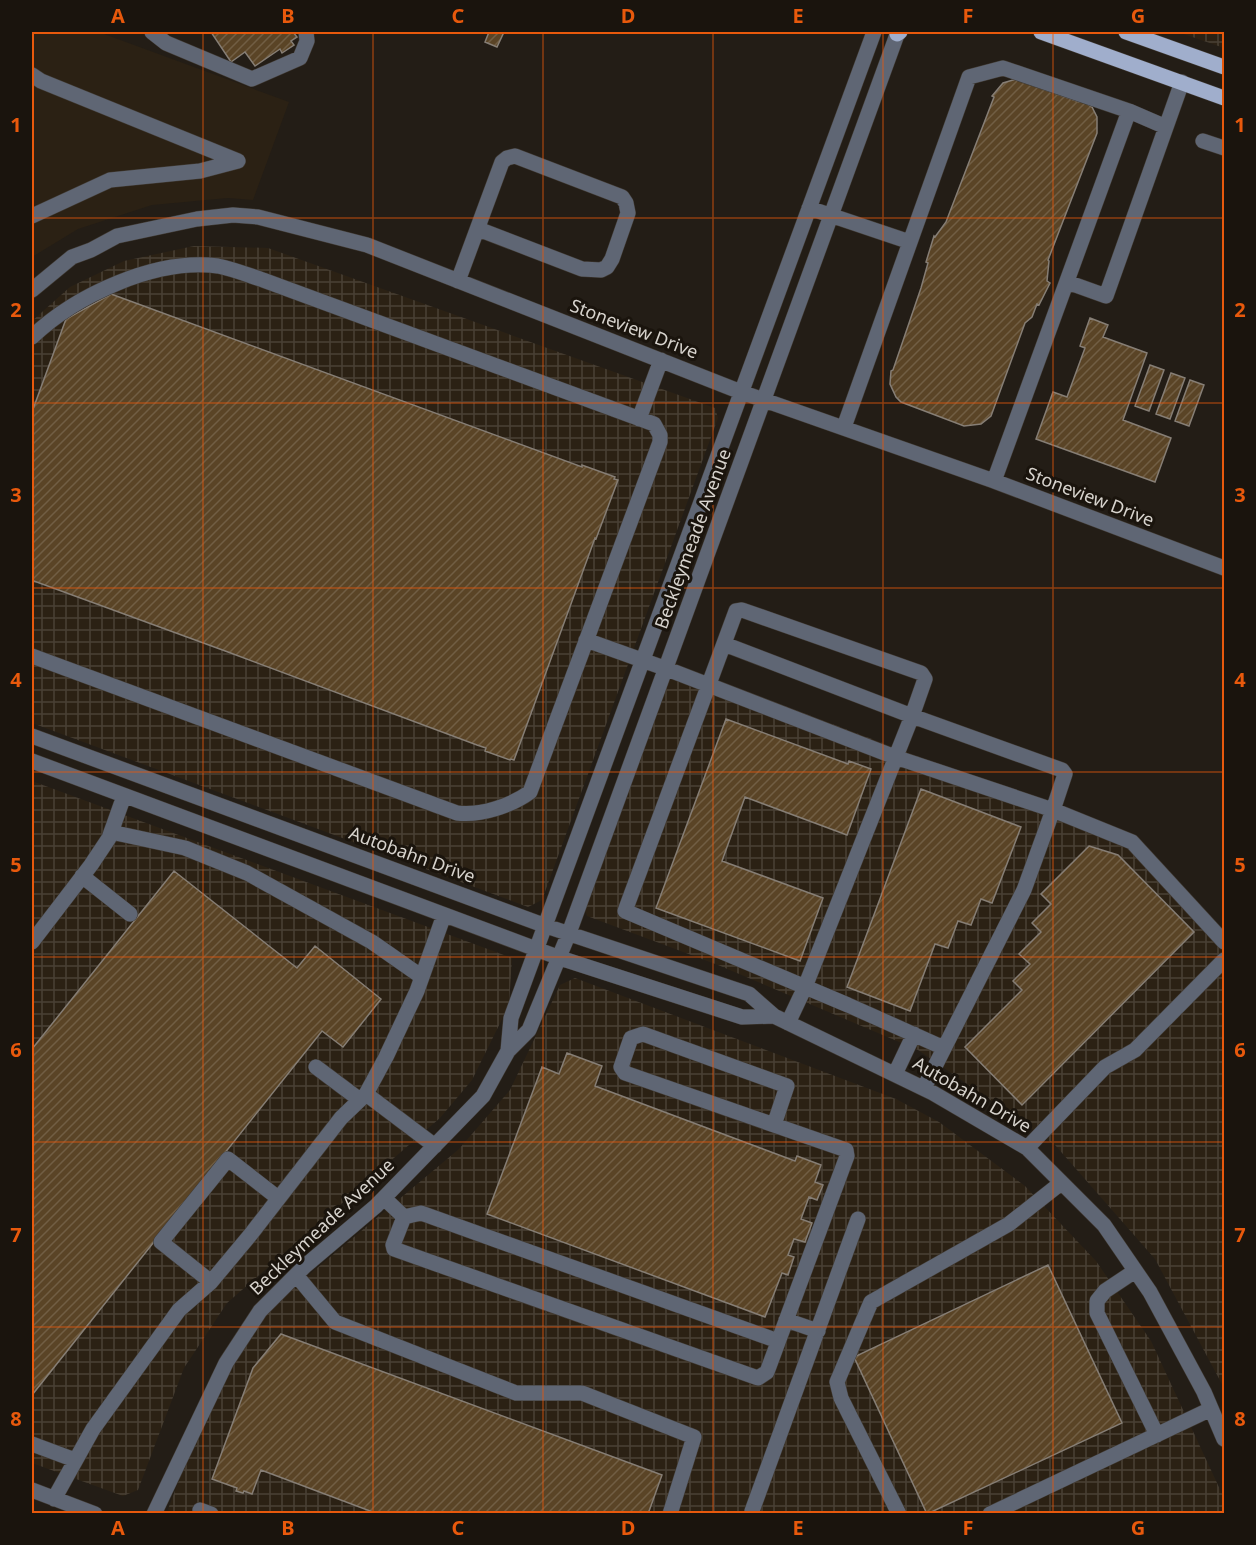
<svg xmlns="http://www.w3.org/2000/svg" width="1256" height="1545" font-family="'Noto Sans',sans-serif">
	<style>
		.built { fill: #2b2114 }
		.industrial { fill: url(#industrial-grid) }
		.building { fill: url(#building-hatch); stroke: #867e75; stroke-width: 1.5 }
		.lines { fill: none; stroke-linecap: round; stroke-linejoin: round }
		.minor-casing { stroke: #403a33; stroke-width: 16 }
		.major-casing { stroke: #403a33; stroke-width: 16 }
		.minor { stroke: #5f6674; stroke-width: 15 }
		.major { stroke: #a0aecc; stroke-width: 15 }
		.grid { fill: none; stroke: #e8590c; stroke-width: 1.5; stroke-opacity: 0.55 }
		.labels { text-anchor: middle; stroke-width: 6; stroke-linejoin: round; paint-order: stroke }
		.street-label { font-size: 18px; fill: #d7d3cd; stroke: #1a140d }
		.neatline { fill: none; stroke: #e8590c; stroke-width: 2 }
		.grid-label { font-size: 20px; text-anchor: middle; font-weight: bold; fill: #e8590c }
	</style>
	<defs>
		<pattern id="industrial-grid" width="8" height="8" patternUnits="userSpaceOnUse" patternTransform="scale(1.5)"><rect width="8" height="8" fill="#2b2114"/><path d="M0 4h8M4 0v8" fill="none" stroke="#494035"/></pattern>
		<pattern id="building-hatch" width="6" height="6" patternUnits="userSpaceOnUse" patternTransform="scale(1.5)"><rect width="6" height="6" fill="#5a4426"/><path d="M-1 1l2-2M0 6l6-6M5 7l2-2" fill="none" stroke="#715e44"/></pattern>
	</defs>
	<rect width="100%" height="100%" fill="#231d16"/>
	<path class="built" d="M 32,32 L 104,32 L 104,34 L 289,102 L 253,200 L 228,198 L 152,205 L 78,229 L 32,257 Z"/>
	<path class="industrial" d="M 1178,32 L 1224,32 L 1224,48 Z
		M 194,246 L 268,248 L 715,408 L 718,418 L 542,900 L 528,907 L 32,723 L 32,321 L 70,287 L 124,261 Z
		M 671,663 L 1121,833 L 1224,938 L 1224,1388 L 1155,1259 L 1055,1145 L 918,1050 L 718,965 L 587,916 L 582,901 Z
		M 32,781 L 512,958 L 509,1005 L 472,1080 L 440,1118 L 227,1303 L 184,1368 L 138,1490 L 123,1496 L 32,1463 Z
		M 575,978 L 896,1099 L 939,1122 L 1025,1186 L 1096,1261 L 1151,1341 L 1224,1498 L 1224,1514 L 170,1514 L 168,1509 L 224,1363 L 255,1320 L 459,1149 L 510,1090 L 560,985 Z"/>
	<path class="building" d="M 211,32 L 293,32 L 297,37 L 291,41 L 294,45 L 282,53 L 280,49 L 255,66 L 245,52 L 231,62 Z
		M 489,32 L 504,32 L 497,47 L 485,42 Z
		M 1020,78 L 1026,83 L 1079,102 L 1081,100 L 1092,107 L 1097,117 L 1097,133 L 1048,260 L 1049,261 L 1047,281 L 1050,283 L 1039,305 L 1037,304 L 1032,317 L 1025,323 L 991,416 L 981,424 L 964,426 L 901,402 L 896,397 L 890,384 L 891,371 L 893,370 L 921,288 L 928,263 L 926,262 L 934,236 L 935,237 L 946,222 L 994,97 L 992,96 L 1003,83 Z
		M 111,294 L 582,467 L 582,465 L 615,477 L 614,479 L 618,480 L 596,539 L 595,538 L 514,760 L 511,759 L 510,760 L 485,751 L 486,748 L 477,745 L 228,652 L 34,581 L 32,581 L 32,412 L 66,319 Z
		M 1090,318 L 1108,325 L 1103,337 L 1147,353 L 1123,420 L 1171,438 L 1155,482 L 1036,439 L 1053,392 L 1067,397 L 1085,348 L 1080,346 Z
		M 1150,365 L 1164,370 L 1149,411 L 1135,406 Z
		M 1171,373 L 1185,378 L 1170,419 L 1156,414 Z
		M 1190,380 L 1204,385 L 1189,426 L 1175,421 Z
		M 726,719 L 848,764 L 849,761 L 871,769 L 847,835 L 745,797 L 722,861 L 823,898 L 800,961 L 656,908 Z
		M 921,789 L 1021,827 L 992,903 L 981,899 L 971,925 L 958,921 L 948,948 L 935,944 L 910,1011 L 847,987 Z
		M 1089,846 L 1118,855 L 1194,932 L 1022,1105 L 965,1047 L 1022,990 L 1013,981 L 1030,964 L 1019,954 L 1041,932 L 1032,923 L 1051,904 L 1041,894 Z
		M 174,871 L 297,968 L 315,946 L 381,999 L 343,1047 L 322,1031 L 32,1395 L 32,1049 Z
		M 567,1053 L 602,1066 L 595,1086 L 795,1161 L 797,1156 L 821,1165 L 815,1182 L 823,1185 L 817,1200 L 809,1197 L 801,1219 L 812,1223 L 805,1242 L 794,1239 L 788,1255 L 794,1257 L 788,1275 L 782,1273 L 765,1317 L 487,1214 L 542,1067 L 559,1074 Z
		M 1048,1265 L 1122,1423 L 927,1514 L 854,1357 Z
		M 281,1334 L 662,1475 L 648,1514 L 378,1514 L 261,1470 L 252,1494 L 244,1491 L 243,1493 L 236,1491 L 237,1488 L 212,1479 L 253,1368 Z"/>
	<g class="lines">
		<defs>
			<path id="minor" d="M 152,32 L 166,43 L 252,79 L 300,58 L 307,41 L 306,32
				M 32,75 L 41,81 L 238,161 L 200,171 L 110,180 L 32,216
				M 1129,111 L 1166,127
				M 1203,141 L 1224,148
				M 809,208 L 910,242
				M 458,281 L 502,162 L 507,158 L 515,156 L 622,197 L 626,203 L 628,213 L 612,259 L 607,267 L 601,270 L 582,269 L 478,229
				M 1067,282 L 1106,296 L 1182,82
				M 32,290 L 72,257 L 91,250 L 117,236 L 197,219 L 233,215 L 258,217 L 367,245 L 741,392 L 994,481 L 1224,568
				M 32,337 C 76,295 156,258 218,266 C 233,269 248,275 263,280 L 654,424 L 660,435 L 660,442 L 530,792 C 511,806 480,816 457,813 L 32,656
				M 639,419 L 661,360
				M 844,427 L 969,77 L 1003,68 L 1129,111 L 994,481
				M 586,640 L 667,669 L 895,757 L 1053,810 L 1024,890 L 924,1088
				M 724,644 L 912,716 L 805,987 L 788,1023
				M 32,736 L 546,926 L 749,994 L 774,1016 L 933,1093 L 1027,1148 L 1104,1225 L 1150,1292 L 1204,1392 L 1224,1439
				M 32,761 L 560,958 L 742,1017 L 774,1016
				M 111,832 L 185,848 L 247,873 L 372,942 L 422,977
				M 82,876 L 130,914
				M 32,942 L 91,865 L 109,838 L 124,796
				M 944,1048 L 848,1005 L 625,911 L 736,611 L 742,610 L 921,673 L 925,679 L 912,716 L 1062,770 L 1065,774 L 1053,810 L 1132,842 L 1224,942
				M 508,1051 L 511,1018 L 874,32
				M 316,1067 L 360,1100
				M 895,1074 L 914,1034
				M 435,1146 L 366,1094 L 386,1057 L 417,991 L 444,915
				M 1027,1148 L 1105,1067 L 1135,1050 L 1224,960
				M 384,1198 L 404,1217 L 393,1245 L 394,1249 L 758,1378 L 767,1372 L 847,1156 L 846,1150 L 625,1073 L 621,1067 L 631,1038 L 643,1034 L 787,1086 L 774,1125
				M 404,1217 L 421,1213 L 778,1341
				M 1135,1271 L 1105,1291 L 1097,1301 L 1097,1313 L 1157,1435
				M 296,1275 L 335,1322 L 516,1393 L 582,1393 L 694,1437 L 670,1514
				M 211,1282 L 161,1242 L 228,1159 L 278,1198
				M 786,1320 L 818,1331
				M 32,1444 L 75,1460
				M 32,1490 L 95,1514
				M 54,1499 L 93,1429 L 179,1310 L 211,1282 L 251,1234 L 341,1118 L 366,1094
				M 200,1510 L 211,1514
				M 752,1511 L 858,1219
				M 154,1514 L 226,1363 L 260,1311 L 305,1266 L 376,1206 L 483,1096 L 508,1051 L 529,1030 L 569,933 L 898,32
				M 899,1514 L 841,1398 L 837,1382 L 871,1302 L 1009,1224 L 1061,1183
				M 990,1514 L 1211,1409"/>
			<path id="major" d="M 1041,32 L 1224,98
				M 1126,32 L 1224,67
				M 897,34 L 900,32"/>
		</defs>
		<use href="#minor" class="minor-casing"/>
		<use href="#major" class="major-casing"/>
		<use href="#minor" class="minor"/>
		<use href="#major" class="major"/>
	</g>
	<path class="grid" d="M 203,32 L 203,1514M 373,32 L 373,1514M 543,32 L 543,1514M 713,32 L 713,1514M 883,32 L 883,1514M 1053,32 L 1053,1514M 32,218 L 1224,218M 32,403 L 1224,403M 32,588 L 1224,588M 32,772 L 1224,772M 32,957 L 1224,957M 32,1142 L 1224,1142M 32,1327 L 1224,1327"/>
	<g class="labels">
		<g class="street-label">
			<text transform="translate(634 329) rotate(21)" y="6">Stoneview Drive</text>
			<text transform="translate(1090 497) rotate(21)" y="6">Stoneview Drive</text>
			<text transform="translate(693 539) rotate(-70)" y="6">Beckleymeade Avenue</text>
			<text transform="translate(412 855) rotate(20)" y="6">Autobahn Drive</text>
			<text transform="translate(972 1095) rotate(30)" y="6">Autobahn Drive</text>
			<text transform="translate(322 1227) rotate(-43)" y="6">Beckleymeade Avenue</text>
		</g>
	</g>
	<rect width="1256" height="1545" fill="none" stroke="#1a140d" stroke-width="66"/>
	<rect x="33" y="33" width="1190" height="1479" class="neatline"/>
	<g class="grid-label">
		<text x="118" y="23">A</text>
		<text x="288" y="23">B</text>
		<text x="458" y="23">C</text>
		<text x="628" y="23">D</text>
		<text x="798" y="23">E</text>
		<text x="968" y="23">F</text>
		<text x="1138" y="23">G</text>
		<text x="16" y="132">1</text>
		<text x="1240" y="132">1</text>
		<text x="16" y="317">2</text>
		<text x="1240" y="317">2</text>
		<text x="16" y="502">3</text>
		<text x="1240" y="502">3</text>
		<text x="16" y="687">4</text>
		<text x="1240" y="687">4</text>
		<text x="16" y="872">5</text>
		<text x="1240" y="872">5</text>
		<text x="16" y="1057">6</text>
		<text x="1240" y="1057">6</text>
		<text x="16" y="1242">7</text>
		<text x="1240" y="1242">7</text>
		<text x="16" y="1426">8</text>
		<text x="1240" y="1426">8</text>
		<text x="118" y="1535">A</text>
		<text x="288" y="1535">B</text>
		<text x="458" y="1535">C</text>
		<text x="628" y="1535">D</text>
		<text x="798" y="1535">E</text>
		<text x="968" y="1535">F</text>
		<text x="1138" y="1535">G</text>
	</g>
</svg>
